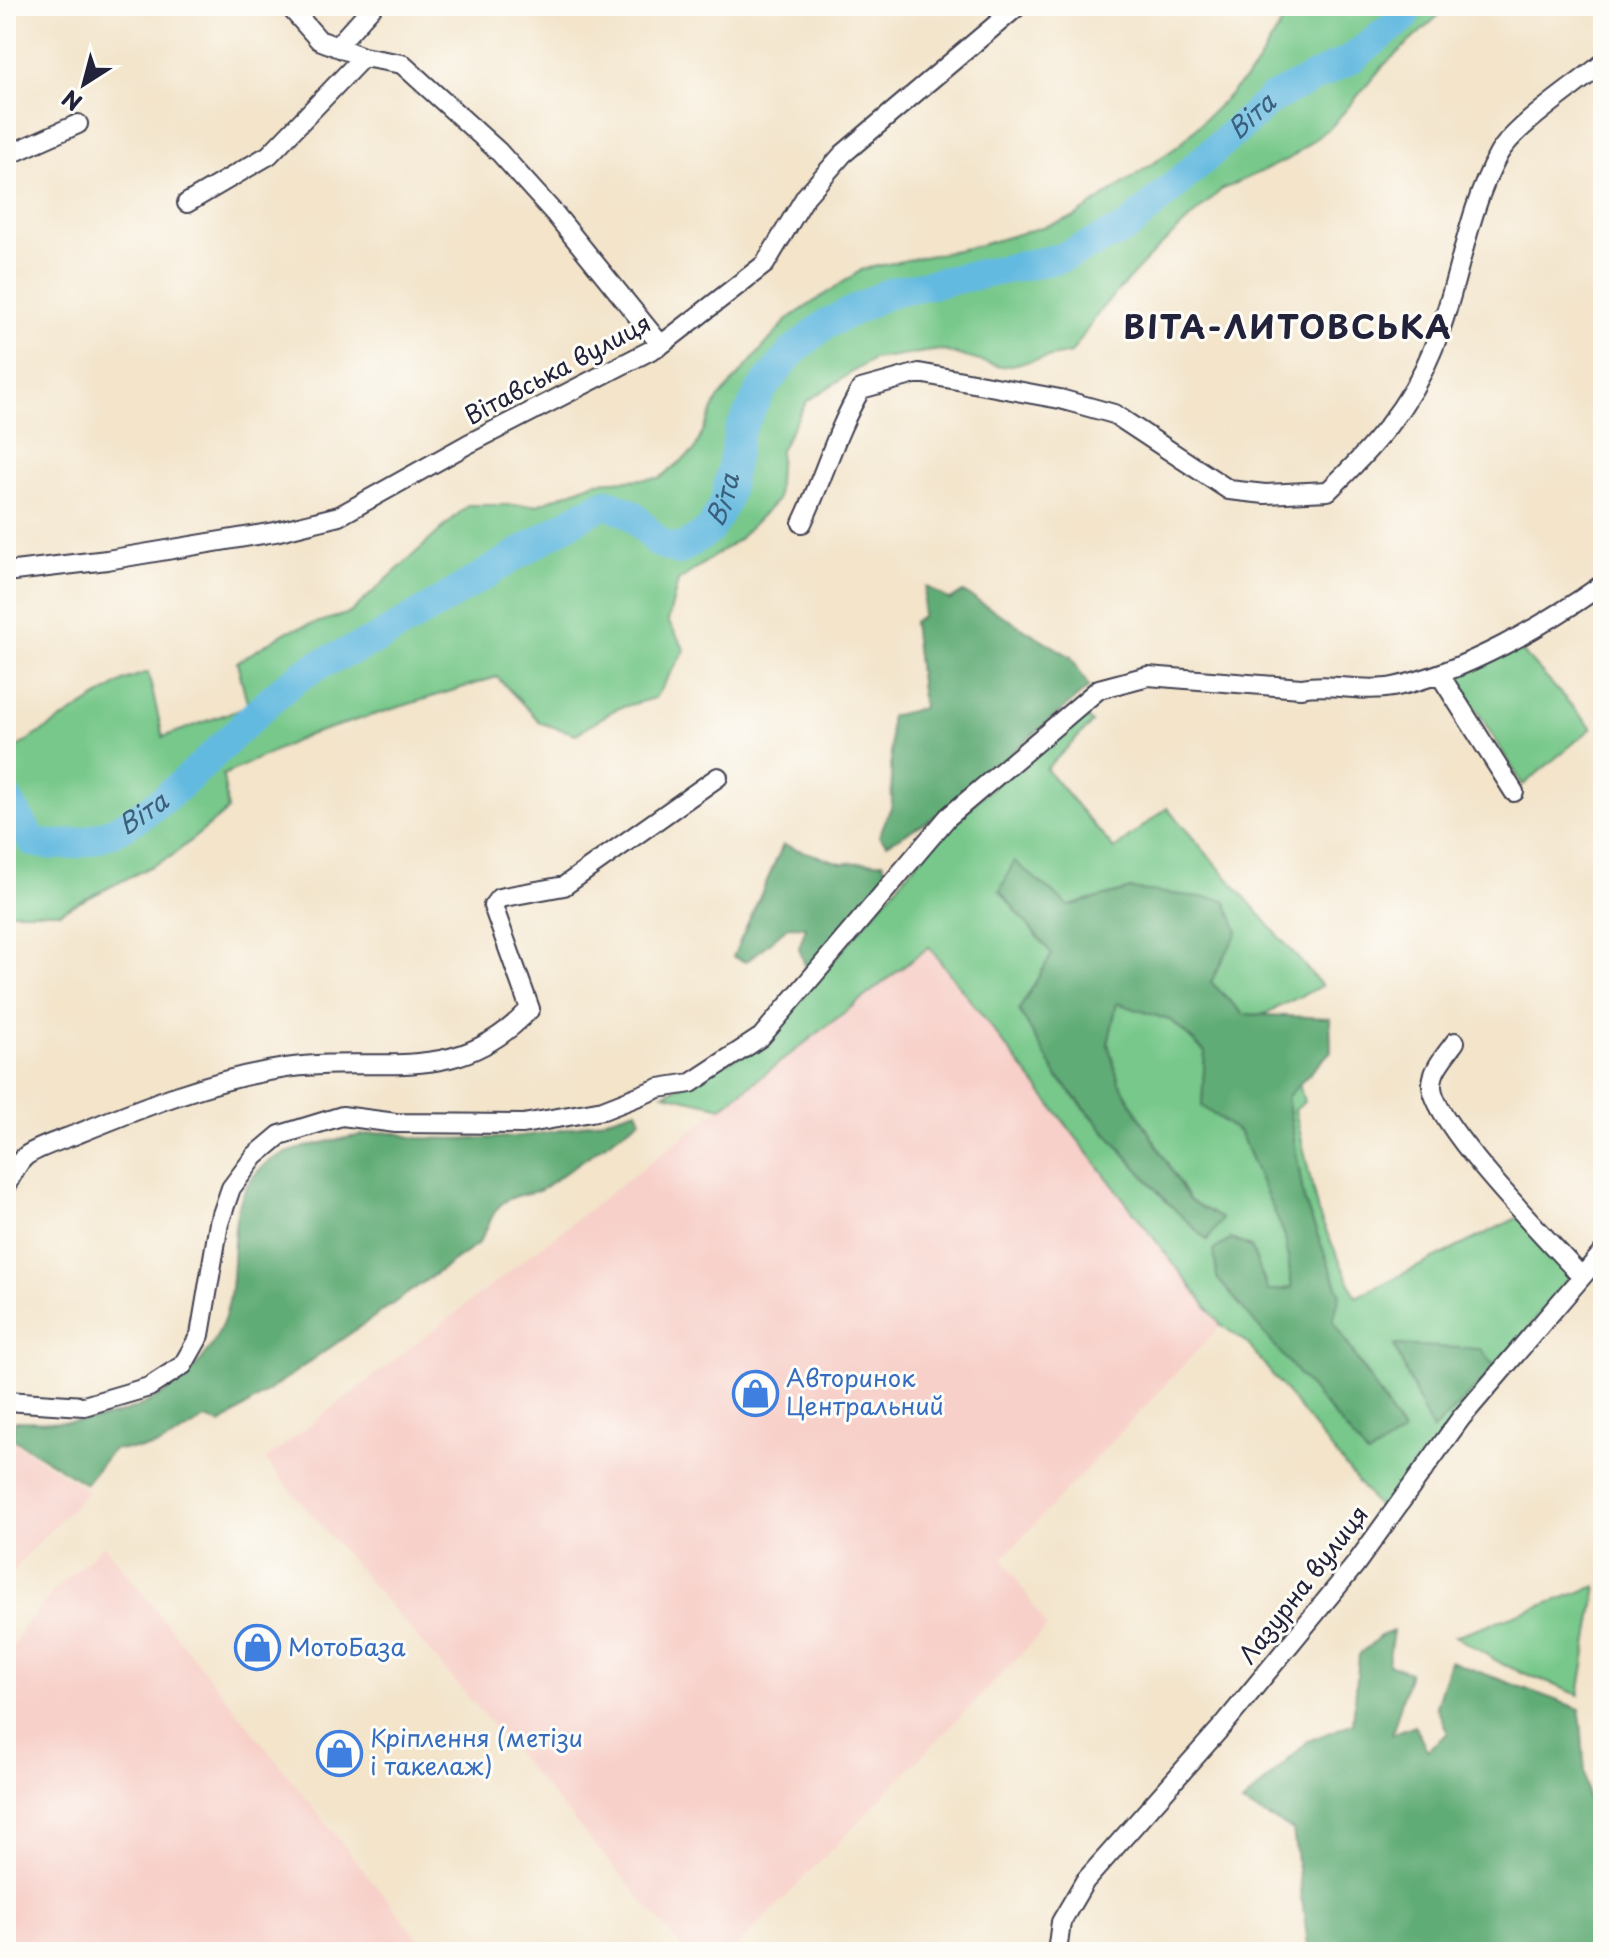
<svg xmlns="http://www.w3.org/2000/svg" width="1609" height="1958" font-family="'Playpen Sans',sans-serif">
	<style>
		.built { fill: #f7d0c9 }
		.green { fill: #77c88a; stroke: #4c7562; stroke-width: 2 }
		.forest { fill: #61ac76; stroke: #426758; stroke-width: 2 }
		.lines { fill: none; stroke-linecap: round; stroke-linejoin: round }
		.river { stroke: #63bae0; stroke-width: 30 }
		.minor-casing { stroke: #413f50; stroke-width: 22 }
		.minor { stroke: #fff; stroke-width: 18 }
		.labels { text-anchor: middle; stroke-width: 6; stroke-linejoin: round; paint-order: stroke }
		.street-label { font-size: 24px; fill: #22223b; stroke: #fdfcf7 }
		.shop-label { font-size: 24px; fill: #366cbe; stroke: #fdfcf7; text-anchor: start }
		.water-label { font-size: 26px; font-style: italic; fill: #3c5f7d; stroke: #fdfcf7 }
		.district-label { font-size: 32px; font-weight: bold; letter-spacing: 2px; fill: #22223b; stroke: #fdfcf7 }
	</style>
	<rect width="100%" height="100%" fill="#fdfcf7"/>
	<filter id="ink" filterUnits="userSpaceOnUse"><feTurbulence type="fractalNoise" baseFrequency=".0125" numOctaves="2"/><feDisplacementMap in="SourceGraphic" scale="16" xChannelSelector="R" yChannelSelector="G"/><feConvolveMatrix kernelMatrix="1 2 1 2 8 2 1 2 1" color-interpolation-filters="sRGB"/></filter>
	<filter id="wash" filterUnits="userSpaceOnUse"><feTurbulence type="fractalNoise" baseFrequency=".006" numOctaves="4" result="noise"/><feDisplacementMap in="SourceGraphic" scale="32" xChannelSelector="R" yChannelSelector="G"/><feGaussianBlur stdDeviation="1.8" result="paint"/><feColorMatrix in="noise" values="0 0 0 0 0 0 0 0 0 0 0 0 0 0 0 0 0 1.4 0 .05"/><feComposite in="paint" operator="in"/></filter>
	<g filter="url(#wash)">
		<rect width="100%" height="100%" fill="#f3e4ca"/>
		<path class="built" d="M 929,947 L 1221,1325 L 1003,1558 L 1047,1627 L 732,1952 L 686,1952 L 265,1460 Z
			M 6,1437 L 88,1491 L 21,1561 L 6,1583 Z
			M 104,1545 L 393,1907 L 429,1952 L 6,1952 L 6,1658 L 24,1626 L 55,1590 Z"/>
		<path class="green" d="M 1292,6 L 1449,6 L 1383,66 L 1332,126 L 1289,159 L 1221,190 L 1153,253 L 1102,308 L 1071,353 L 1001,367 L 941,350 L 873,359 L 807,401 L 780,450 L 777,500 L 739,539 L 678,581 L 668,621 L 685,650 L 655,698 L 616,709 L 576,734 L 541,723 L 497,677 L 308,735 L 223,775 L 228,810 L 172,856 L 60,912 L 6,912 L 6,754 L 125,680 L 148,672 L 163,737 L 248,706 L 237,662 L 288,631 L 350,613 L 468,505 L 537,505 L 596,482 L 660,478 L 694,451 L 718,399 L 788,319 L 863,269 L 977,246 L 1073,218 L 1178,146 L 1253,71 Z
			M 1517,646 L 1592,728 L 1523,785 L 1455,675 Z
			M 1082,712 L 1092,723 L 1046,769 L 1114,849 L 1167,808 L 1322,986 L 1262,1015 L 1243,1014 L 1210,982 L 1238,931 L 1131,889 L 1069,906 L 1000,891 L 1052,954 L 1057,1077 L 1167,1202 L 1207,1240 L 1222,1219 L 1189,1200 L 1119,1082 L 1108,1044 L 1117,1002 L 1172,1021 L 1205,1052 L 1202,1106 L 1240,1133 L 1285,1236 L 1292,1288 L 1268,1291 L 1251,1247 L 1231,1239 L 1367,1456 L 1403,1432 L 1333,1320 L 1340,1293 L 1304,1200 L 1287,1097 L 1299,1084 L 1304,1102 L 1295,1110 L 1318,1213 L 1356,1297 L 1519,1217 L 1572,1274 L 1381,1511 L 1247,1343 L 1221,1325 L 929,947 L 722,1107 L 664,1094 L 763,1044 L 951,822 Z
			M 1597,1586 L 1579,1695 L 1504,1665 L 1455,1636 Z"/>
		<path class="forest" d="M 926,586 L 950,600 L 963,592 L 1071,657 L 1089,687 L 940,814 L 887,844 L 879,836 L 892,805 L 890,716 L 923,708 L 913,622 L 922,616 Z
			M 783,845 L 841,863 L 883,862 L 888,879 L 807,971 L 799,948 L 806,927 L 789,926 L 746,962 L 733,957 Z
			M 1014,861 L 1069,906 L 1131,889 L 1225,900 L 1238,931 L 1211,982 L 1243,1014 L 1330,1018 L 1331,1051 L 1287,1097 L 1304,1200 L 1340,1294 L 1333,1321 L 1403,1433 L 1368,1456 L 1217,1278 L 1214,1250 L 1231,1239 L 1251,1247 L 1268,1291 L 1292,1288 L 1285,1236 L 1240,1133 L 1202,1106 L 1205,1052 L 1172,1021 L 1117,1003 L 1108,1044 L 1119,1082 L 1189,1200 L 1222,1219 L 1207,1240 L 1167,1202 L 1057,1076 L 1019,1010 L 1052,954 L 1000,891 Z
			M 637,1110 L 641,1119 L 539,1191 C 491,1199 499,1208 478,1244 L 221,1424 L 205,1419 C 164,1443 163,1451 113,1449 L 85,1484 L 12,1438 L 15,1421 C 37,1421 60,1423 82,1421 C 157,1413 222,1365 231,1288 C 237,1241 226,1192 270,1161 C 290,1147 361,1134 387,1132 C 397,1131 406,1137 416,1138 C 442,1139 469,1139 495,1138 C 545,1136 589,1125 637,1110 Z
			M 1394,1345 L 1481,1349 L 1496,1368 L 1432,1431 Z
			M 1393,1631 L 1388,1664 L 1410,1672 L 1392,1734 L 1415,1725 L 1427,1750 L 1448,1733 L 1436,1706 L 1450,1661 L 1580,1709 L 1587,1798 L 1603,1807 L 1603,1920 L 1587,1952 L 1306,1952 L 1308,1945 L 1293,1830 L 1242,1804 L 1308,1741 L 1353,1723 L 1359,1655 L 1380,1636 Z"/>
		<g class="lines">
			<path class="river" id="s1" d="M 6,797 L 33,842 C 134,867 224,731 296,679 C 323,659 359,650 388,633 C 455,594 520,552 586,513 L 607,503 L 631,514 L 659,543 L 679,550 L 710,530 L 725,502 L 739,432 L 761,390 L 792,352 L 826,324 L 891,292 L 1061,258 L 1127,228 L 1271,99 L 1351,59 L 1404,18 L 1408,6"/>
		</g>
	</g>
	<g filter="url(#ink)">
		<g class="lines">
			<defs>
				<path id="minor" d="M 289,6 L 319,40 L 363,57 L 402,64 L 499,152 L 555,214 L 661,345
					M 336,47 L 373,6
					M 6,156 L 78,124
					M 187,203 L 269,155 L 363,57
					M 802,523 C 823,479 836,431 861,389 L 919,373 L 1060,399 L 1114,414 L 1229,490 L 1265,494 L 1328,491 C 1371,450 1410,406 1432,351 C 1459,288 1465,215 1498,155 C 1514,126 1576,86 1603,63
					M 6,572 L 107,560 L 275,532 L 339,516 L 468,444 L 661,345 L 765,264 L 806,196 L 843,154 L 1018,6
					M 1440,675 L 1514,792
					M 1455,1042 C 1446,1055 1432,1069 1432,1085 C 1431,1121 1551,1243 1580,1275
					M 6,1185 C 12,1176 18,1161 27,1155 C 41,1146 61,1140 77,1134 C 143,1107 215,1078 286,1068 C 381,1054 455,1089 530,1009 L 493,906 L 499,898 L 564,886 L 718,777
					M 6,1401 L 84,1406 L 149,1387 L 183,1365 L 200,1335 L 219,1223 L 231,1188 L 255,1156 L 280,1135 L 342,1116 L 396,1123 L 523,1124 L 603,1110 L 659,1088 L 691,1083 L 761,1037 L 948,817 L 1099,689 L 1148,676 L 1301,688 C 1332,682 1361,693 1393,687 C 1463,673 1545,625 1603,584
					M 1057,1952 L 1061,1922 L 1085,1881 L 1226,1722 L 1355,1565 L 1461,1418 L 1603,1252"/>
			</defs>
			<use href="#minor" class="minor-casing"/>
			<use href="#minor" class="minor"/>
		</g>
	</g>
	<defs>
		<symbol id="shop-ring" viewBox="-11 -11 22 22"><circle r="9.5" fill="#fdfcf7" stroke="#3f7fe0" stroke-width="1.5"/><path d="M-5-2.5h2.3a2.7 3.5 0 0 1 5.4 0H5L5.5 6h-11ZM-1.5-2.5h3a1.5 2.3 0 0 0-3 0Z" fill="#3f7fe0"/></symbol>
	</defs>
	<g fill-rule="evenodd">
		<use href="#shop-ring" x="730" y="1368" width="51" height="51"/>
		<use href="#shop-ring" x="232" y="1622" width="51" height="51"/>
		<use href="#shop-ring" x="314" y="1728" width="51" height="51"/>
	</g>
	<g class="labels">
		<g class="street-label">
			<text transform="translate(558 370) rotate(-28)" y="8">Вітавська вулиця</text>
			<text transform="translate(1304 1585) rotate(-52)" y="8">Лазурна вулиця</text>
		</g>
		<g class="shop-label">
			<text x="786" y="1387">Авторинок<tspan x="786" dy="28">Центральний</tspan></text>
			<text x="288" y="1656">МотоБаза</text>
			<text x="370" y="1747">Кріплення (метізи<tspan x="370" dy="28">і такелаж)</tspan></text>
		</g>
		<g class="water-label">
			<text dy="9" stroke="none"><textPath href="#s1" startOffset="1586">Віта</textPath></text>
			<text dy="9" stroke="none"><textPath href="#s1" startOffset="890">Віта</textPath></text>
			<text dy="9" stroke="none"><textPath href="#s1" startOffset="170">Віта</textPath></text>
		</g>
		<g class="district-label">
			<text x="1288" y="339">ВІТА-ЛИТОВСЬКА</text>
		</g>
	</g>
	<rect width="1609" height="1958" fill="none" stroke="#fdfcf7" stroke-width="32"/>
	<g transform="translate(84 84) rotate(216)" stroke="#fdfcf7" stroke-width="6" paint-order="stroke">
	<path d="M0-6L14 30L0 20L-14 30Z" fill="#22223b"/>
	<text y="-12" font-size="22" font-weight="bold" text-anchor="middle" fill="#22223b">N</text>
	</g>
</svg>
